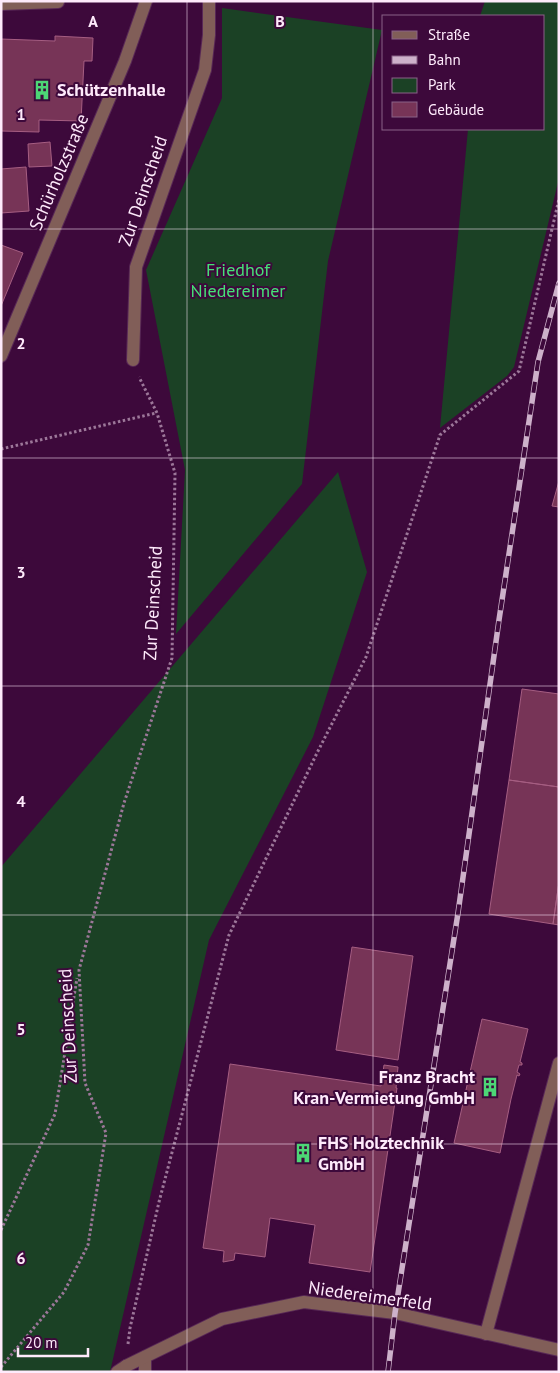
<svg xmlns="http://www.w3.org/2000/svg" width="560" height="1373" font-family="'PT Sans',sans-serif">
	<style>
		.green { fill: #1b4125 }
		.building { fill: #773457; stroke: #a65e82 }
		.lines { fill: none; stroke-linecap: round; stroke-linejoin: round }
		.lane-casing { stroke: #582856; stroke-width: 14 }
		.street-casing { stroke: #582856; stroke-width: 14 }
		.path { stroke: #9c7799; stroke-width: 3; stroke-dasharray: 2.5 2.5; stroke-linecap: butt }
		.lane { stroke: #815e58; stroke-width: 12 }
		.street { stroke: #815e58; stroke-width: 12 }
		.rail-casing { stroke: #cdb1ca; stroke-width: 5.5 }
		.rail { stroke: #3d093b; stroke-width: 4; stroke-dasharray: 11; stroke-linecap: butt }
		.grid { fill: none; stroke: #feeafb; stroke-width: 1; stroke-opacity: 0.55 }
		.labels { text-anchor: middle; stroke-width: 4; stroke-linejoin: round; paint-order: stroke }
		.poi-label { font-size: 18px; font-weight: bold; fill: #feeafb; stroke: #3d093b; text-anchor: start }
		.street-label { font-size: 18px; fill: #feeafb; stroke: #3d093b }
		.park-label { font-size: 18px; fill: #46e177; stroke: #3d093b }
		.grid-label { font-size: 16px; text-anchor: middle; font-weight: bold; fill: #feeafb; stroke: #3d093b; stroke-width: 4; stroke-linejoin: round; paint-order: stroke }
	</style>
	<rect width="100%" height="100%" fill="#3d093b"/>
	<path class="green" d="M 485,1 L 559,1 L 559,178 L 514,367 L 507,376 L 440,428 L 468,129 L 544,129 L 544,16 L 480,16 Z
		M 222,8 L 382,30 L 328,261 L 302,484 L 176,634 L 185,470 L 146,270 L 222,98 Z
		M 338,472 L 367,572 L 313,737 L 209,940 L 110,1372 L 1,1372 L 1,867 Z"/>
	<path class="building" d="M 55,36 L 93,38 L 92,61 L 84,61 L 81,121 L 39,120 L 39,132 L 1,131 L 1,39 L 55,41 Z
		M 50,142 L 52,166 L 29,167 L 28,144 Z
		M 26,167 L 29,211 L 1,213 L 1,169 Z
		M 1,245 L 23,253 L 1,306 Z
		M 559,481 L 559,507 L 552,506 Z
		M 522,689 L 559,694 L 559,787 L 509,780 Z
		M 509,780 L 559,787 L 559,882 L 553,924 L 489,914 Z
		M 559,882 L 559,925 L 553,924 Z
		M 352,947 L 413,956 L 398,1060 L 336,1050 Z
		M 482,1019 L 528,1029 L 520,1062 L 522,1063 L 522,1065 L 519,1065 L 517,1072 L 520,1074 L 519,1076 L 517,1075 L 511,1099 L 500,1153 L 454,1143 Z
		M 230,1064 L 381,1086 L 384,1065 L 398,1067 L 396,1088 L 397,1088 L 370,1272 L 309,1263 L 315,1225 L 270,1218 L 265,1257 L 235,1253 L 234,1260 L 223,1262 L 224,1251 L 203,1248 Z"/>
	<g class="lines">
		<defs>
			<path id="lane" d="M 1,4 L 58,2
				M 486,1334 L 559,1063
				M 117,1372 L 126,1366
				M 145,1372 L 145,1357"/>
			<path id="street" d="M 1,356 L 125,61 L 146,1
				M 133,360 L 136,267 L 205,70 L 209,35 L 209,1
				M 126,1366 L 222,1319 L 304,1302 L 395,1313 L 559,1350"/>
		</defs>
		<use href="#lane" class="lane-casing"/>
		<use href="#street" class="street-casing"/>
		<path class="path" d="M 1,449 L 156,413
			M 1,1230 L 55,1114 L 77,978
			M 128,1344 L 130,1328 L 159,1202 L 229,935 L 317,753 L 366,657 L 440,435 L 519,371 L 559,199
			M 1,1367 L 64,1292 L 88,1245 L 106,1133 L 85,1083 L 79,970 L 124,803 L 172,658 L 175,473 L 157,413 L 139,377"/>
		<use href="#lane" class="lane"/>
		<use href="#street" class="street"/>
		<defs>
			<path id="rail" d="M 388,1372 L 395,1313 L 458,913 L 499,620 L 538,362 L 559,283"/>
		</defs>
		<use href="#rail" class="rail-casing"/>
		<use href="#rail" class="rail"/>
	</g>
	<path class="grid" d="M 187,1 L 187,1372M 373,1 L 373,1372M 1,229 L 559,229M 1,458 L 559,458M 1,686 L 559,686M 1,915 L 559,915M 1,1144 L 559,1144"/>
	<defs>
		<symbol id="building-bare" viewBox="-9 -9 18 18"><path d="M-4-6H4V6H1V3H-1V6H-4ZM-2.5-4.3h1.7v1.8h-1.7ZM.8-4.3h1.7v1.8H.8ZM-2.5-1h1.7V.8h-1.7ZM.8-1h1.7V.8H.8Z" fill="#4dd676" stroke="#3d093b" stroke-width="2.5" paint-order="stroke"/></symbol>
	</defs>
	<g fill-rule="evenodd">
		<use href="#building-bare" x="28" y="76" width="28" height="28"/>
		<use href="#building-bare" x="476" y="1073" width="28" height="28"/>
		<use href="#building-bare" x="289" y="1139" width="28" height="28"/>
	</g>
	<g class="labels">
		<g class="poi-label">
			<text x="57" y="96">Schützenhalle</text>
			<text x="475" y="1083" text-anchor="end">Franz Bracht<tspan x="475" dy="21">Kran-Vermietung GmbH</tspan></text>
			<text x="318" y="1149">FHS Holztechnik<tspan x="318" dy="21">GmbH</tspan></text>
		</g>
		<g class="street-label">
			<text transform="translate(59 172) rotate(-67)" y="6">Schürholzstraße</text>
			<text transform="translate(143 191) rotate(-71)" y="6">Zur Deinscheid</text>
			<text transform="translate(153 603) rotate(-87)" y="6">Zur Deinscheid</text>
			<text transform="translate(68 1026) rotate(-93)" y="6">Zur Deinscheid</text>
			<text transform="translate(370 1296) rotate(8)" y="6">Niedereimerfeld</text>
		</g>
		<g class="park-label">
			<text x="238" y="276">Friedhof<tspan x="238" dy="21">Niedereimer</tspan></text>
		</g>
	</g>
	<g class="grid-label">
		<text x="93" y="27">A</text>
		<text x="280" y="27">B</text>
		<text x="21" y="120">1</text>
		<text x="21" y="349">2</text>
		<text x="21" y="578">3</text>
		<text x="21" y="807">4</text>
		<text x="21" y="1035">5</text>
		<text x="21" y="1264">6</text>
	</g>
	<rect width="560" height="1373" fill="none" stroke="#feeafb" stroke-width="5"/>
	<rect x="382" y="15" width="162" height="115" fill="#3d093b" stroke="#8a6388"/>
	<rect x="392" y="31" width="25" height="8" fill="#815e58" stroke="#8a6388"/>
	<text x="428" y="40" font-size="15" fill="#feeafb">Straße</text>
	<rect x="392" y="56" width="25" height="8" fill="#cdb1ca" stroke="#8a6388"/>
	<text x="428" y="65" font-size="15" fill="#feeafb">Bahn</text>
	<rect x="392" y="78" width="25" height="15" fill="#1b4125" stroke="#8a6388"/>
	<text x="428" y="90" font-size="15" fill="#feeafb">Park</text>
	<rect x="392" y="102" width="25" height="15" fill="#773457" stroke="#8a6388"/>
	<text x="428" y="115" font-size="15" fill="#feeafb">Gebäude</text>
	<path d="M18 1348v8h70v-8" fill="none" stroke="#feeafb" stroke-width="2.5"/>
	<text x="25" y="1348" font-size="15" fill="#feeafb" stroke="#3d093b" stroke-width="4" paint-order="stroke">20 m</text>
</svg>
